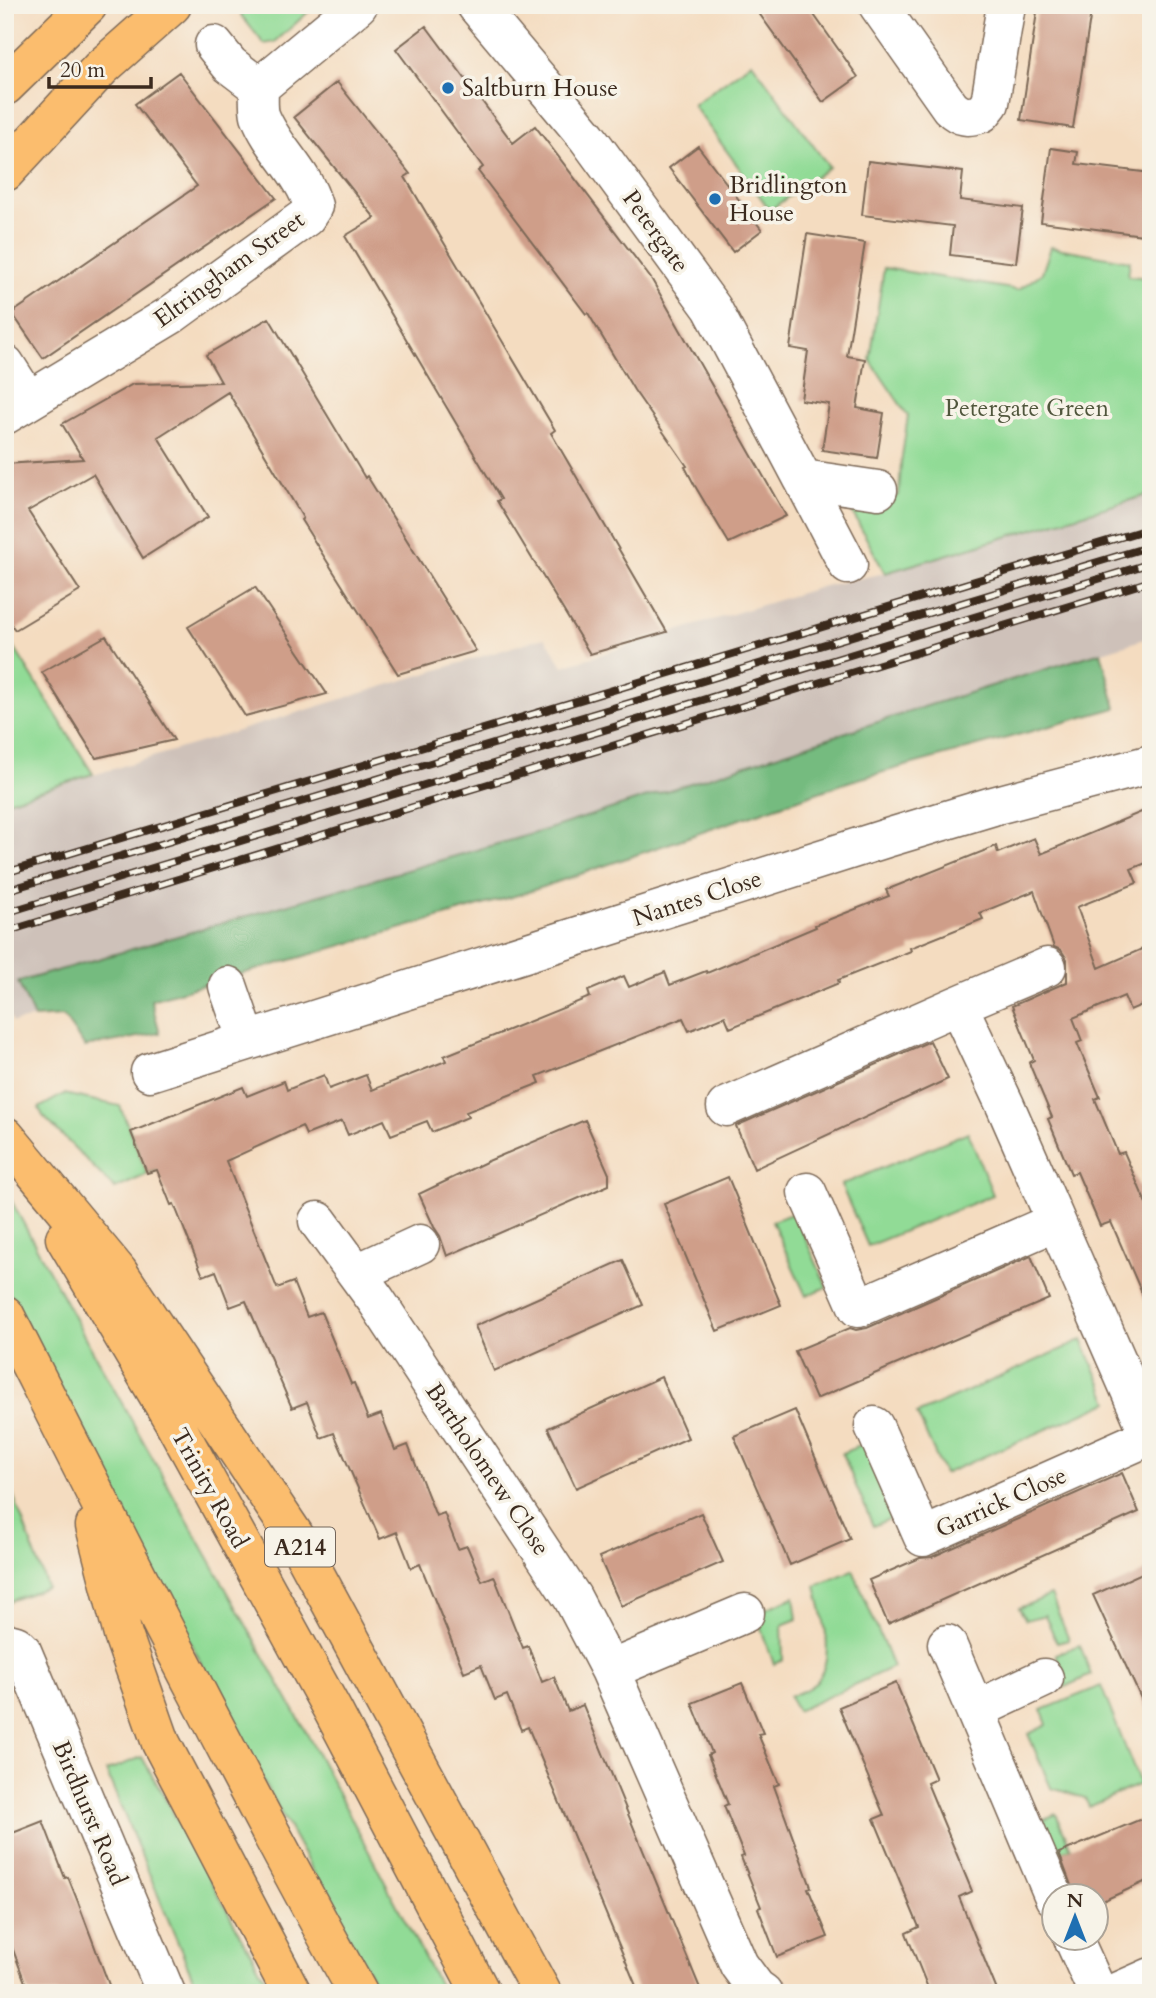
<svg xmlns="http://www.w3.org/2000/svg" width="1156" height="1998" font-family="Cardo,serif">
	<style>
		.industrial { fill: #cec1b9 }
		.green { fill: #91db96; stroke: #66825a; stroke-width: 2 }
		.forest { fill: #74bb7f; stroke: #58724e; stroke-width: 2 }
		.building { fill: #cf9e89 }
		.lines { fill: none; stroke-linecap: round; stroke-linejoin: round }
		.street-casing { stroke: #7c6857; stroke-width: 41 }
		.highway-casing { stroke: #7c6857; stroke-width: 41 }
		.street { stroke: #fff; stroke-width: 38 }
		.highway { stroke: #fbbd6e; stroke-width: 38 }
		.rail-casing { stroke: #3b2a1e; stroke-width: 8 }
		.rail { stroke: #f7f3e8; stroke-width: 5; stroke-dasharray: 16; stroke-linecap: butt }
		.poi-dot { fill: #1f6fb2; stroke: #f7f3e8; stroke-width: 2.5 }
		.labels { text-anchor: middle; stroke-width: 7; stroke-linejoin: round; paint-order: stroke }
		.shield { fill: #f7f3e8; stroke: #73665b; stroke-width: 2 }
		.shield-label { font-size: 23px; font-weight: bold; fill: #3b2a1e }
		.poi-label { font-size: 24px; fill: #3b2a1e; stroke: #f7f3e8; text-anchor: start }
		.street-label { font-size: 24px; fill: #3b2a1e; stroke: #f7f3e8 }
		.park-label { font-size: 24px; fill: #50563c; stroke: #f7f3e8 }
	</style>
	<rect width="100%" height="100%" fill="#f7f3e8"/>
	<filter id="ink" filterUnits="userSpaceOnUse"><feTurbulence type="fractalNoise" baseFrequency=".0143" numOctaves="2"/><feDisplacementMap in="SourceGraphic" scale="14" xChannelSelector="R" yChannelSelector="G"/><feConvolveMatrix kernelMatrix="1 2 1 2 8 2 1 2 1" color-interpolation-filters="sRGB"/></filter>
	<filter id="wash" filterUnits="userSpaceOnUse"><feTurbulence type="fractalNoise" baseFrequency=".00686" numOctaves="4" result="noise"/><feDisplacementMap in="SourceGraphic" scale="28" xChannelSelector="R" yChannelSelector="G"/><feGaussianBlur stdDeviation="1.57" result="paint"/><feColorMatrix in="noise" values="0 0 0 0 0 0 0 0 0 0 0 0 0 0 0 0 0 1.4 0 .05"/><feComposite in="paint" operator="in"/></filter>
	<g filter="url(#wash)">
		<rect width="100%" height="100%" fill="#f4dcc0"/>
		<path class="industrial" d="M 1151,494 L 1151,637 L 930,705 L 57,1015 L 13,1022 L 5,1006 L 5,802 L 545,637 L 563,666 L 824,586 L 885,573 Z"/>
		<path class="green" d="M 245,5 L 316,5 L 275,42 L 264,44 L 241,15 Z
			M 752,62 L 829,167 L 770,210 L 693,105 Z
			M 1051,247 L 1130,261 L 1128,276 L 1151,278 L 1151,494 L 885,573 L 849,506 L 863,508 L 899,495 L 901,463 L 908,416 L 870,360 L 884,268 L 1018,290 L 1042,273 Z
			M 5,633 L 93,774 L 5,802 Z
			M 64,1094 L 120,1106 L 147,1173 L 157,1170 L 115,1189 L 43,1116 L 39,1108 Z
			M 968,1132 L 993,1195 L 868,1246 L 841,1185 Z
			M 5,1189 L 82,1332 L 305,1730 L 443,1993 L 380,1993 L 252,1761 L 5,1285 Z
			M 794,1213 L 827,1287 L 806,1296 L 772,1221 Z
			M 1082,1340 L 1109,1402 L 944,1474 L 917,1414 Z
			M 864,1444 L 897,1516 L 873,1526 L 842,1453 Z
			M 5,1473 L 47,1587 L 5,1603 Z
			M 853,1570 L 893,1667 L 797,1711 L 789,1697 C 797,1693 808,1690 814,1684 C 838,1660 822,1614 816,1586 Z
			M 1051,1595 L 1069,1640 L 1057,1643 L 1045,1615 L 1026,1620 L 1019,1608 Z
			M 794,1597 L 797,1619 L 782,1625 L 783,1660 L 774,1664 L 755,1613 Z
			M 1080,1645 L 1091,1675 L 1054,1692 L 1049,1678 L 1063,1672 L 1056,1654 Z
			M 1101,1686 L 1140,1784 L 1089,1807 L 1085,1798 L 1051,1788 L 1028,1734 L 1047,1725 L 1042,1710 Z
			M 142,1757 L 273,1993 L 199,1993 L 106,1771 Z
			M 1056,1814 L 1071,1848 L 1054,1856 L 1039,1821 Z"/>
		<path class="forest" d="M 1101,652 L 1116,708 L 851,781 L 525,893 L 151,1000 L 160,1033 L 85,1047 L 63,1016 L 34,1018 L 18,982 L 546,830 L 930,705 Z"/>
		<g id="blocks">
			<path class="building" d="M 753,5 L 807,5 L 858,77 L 823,102 Z
				M 1038,5 L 1092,5 L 1073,128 L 1021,120 Z
				M 426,26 L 513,143 L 535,126 L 652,280 L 786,516 L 729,543 L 695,486 L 685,467 L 687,466 L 634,390 L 588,313 L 586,314 L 478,171 L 483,167 L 396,49 Z
				M 179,72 L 276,198 L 43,358 L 12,313 L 197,186 L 135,104 Z
				M 337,82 L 410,174 L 405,177 L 555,430 L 551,433 L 667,632 L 590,654 L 497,501 L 501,499 L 345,236 L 375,218 L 294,117 Z
				M 698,146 L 762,230 L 733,252 L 669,168 Z
				M 1051,148 L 1078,152 L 1076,164 L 1151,173 L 1151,236 L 1041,222 Z
				M 868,161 L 963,172 L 960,200 L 1023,208 L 1016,263 L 950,255 L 953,226 L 862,215 Z
				M 807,234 L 865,243 L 847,356 L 865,359 L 857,408 L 884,413 L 877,458 L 822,450 L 829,404 L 801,400 L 808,351 L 790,348 Z
				M 269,318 L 365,478 L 367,476 L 476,651 L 398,674 L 301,520 L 303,518 L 228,392 L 158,437 L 208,517 L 143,558 L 93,474 L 28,511 L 80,591 L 15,630 L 5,615 L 5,464 L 83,459 L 62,424 L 133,384 L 221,382 L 206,355 Z
				M 255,587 L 327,694 L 245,716 L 188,627 Z
				M 106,636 L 174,740 L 96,758 L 42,672 Z
				M 1151,808 L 1151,861 L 1131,869 L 1137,883 L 1077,907 L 1099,968 L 1151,945 L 1151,1001 L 1130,1010 L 1124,996 L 1073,1018 L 1082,1041 L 1077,1043 L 1100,1097 L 1095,1099 L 1118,1154 L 1124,1152 L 1151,1215 L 1151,1314 L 1111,1222 L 1100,1226 L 1077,1172 L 1071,1174 L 1048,1119 L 1052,1117 L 1029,1063 L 1034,1060 L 1012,1006 L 1067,982 L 1067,959 L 1061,950 L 1054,947 L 1034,891 L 980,913 L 983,919 L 910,948 L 911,951 L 838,980 L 839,983 L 730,1028 L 725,1016 L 689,1031 L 683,1018 L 537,1076 L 540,1083 L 466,1112 L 468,1117 L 432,1132 L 427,1121 L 391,1135 L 384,1120 L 348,1135 L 342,1121 L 306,1135 L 302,1126 L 226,1161 L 277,1288 L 293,1282 L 307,1317 L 321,1312 L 351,1384 L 354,1383 L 368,1419 L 381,1414 L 395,1450 L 408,1445 L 436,1516 L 444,1513 L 458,1549 L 467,1546 L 482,1581 L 494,1576 L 523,1648 L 528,1646 L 542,1682 L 554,1677 L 568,1711 L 583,1705 L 702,1993 L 639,1993 L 528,1727 L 521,1730 L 507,1695 L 495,1700 L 481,1665 L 464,1672 L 420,1564 L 411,1568 L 397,1532 L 380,1539 L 334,1433 L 321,1438 L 307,1402 L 292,1408 L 246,1301 L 230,1307 L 216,1271 L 203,1276 L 174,1204 L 171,1205 L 157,1170 L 147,1173 L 131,1132 L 243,1087 L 247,1096 L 284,1081 L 287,1090 L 324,1075 L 329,1089 L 366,1075 L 372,1090 L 446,1061 L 444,1056 L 590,997 L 588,991 L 624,976 L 629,987 L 665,972 L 670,985 L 706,971 L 707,973 L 816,927 L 815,925 L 889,896 L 886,890 L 996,846 L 998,853 L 1034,838 L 1041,854 Z
				M 930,1041 L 948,1079 L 754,1169 L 736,1126 Z
				M 585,1120 L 609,1174 L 609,1185 L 447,1256 L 440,1236 L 434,1227 L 419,1194 L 486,1162 Z
				M 728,1177 L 781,1305 L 717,1331 L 664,1204 Z
				M 1031,1256 L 1049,1299 L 816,1399 L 795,1351 L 850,1328 L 856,1330 L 867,1328 Z
				M 623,1260 L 643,1305 L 494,1371 L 475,1326 Z
				M 661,1377 L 688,1438 L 576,1488 L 548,1428 Z
				M 795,1410 L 850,1539 L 790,1565 L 734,1436 Z
				M 1122,1473 L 1139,1512 L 888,1624 L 869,1580 L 920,1558 L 932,1557 Z
				M 701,1513 L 723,1562 L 621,1606 L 599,1557 Z
				M 1151,1569 L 1151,1720 L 1093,1595 Z
				M 742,1683 L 763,1733 L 758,1734 L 779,1784 L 774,1786 L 811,1887 L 808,1888 L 828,1937 L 777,1957 L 758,1908 L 761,1907 L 741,1857 L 744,1856 L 724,1806 L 728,1804 L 708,1755 L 712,1753 L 692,1703 Z
				M 896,1683 L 936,1779 L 927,1783 L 972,1891 L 959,1897 L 998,1993 L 930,1993 L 906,1933 L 919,1927 L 874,1819 L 884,1815 L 839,1707 Z
				M 1151,1815 L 1151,1879 L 1096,1904 L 1096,1896 L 1075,1896 L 1059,1853 Z
				M 43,1821 L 65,1878 L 68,1877 L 78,1902 L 112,1993 L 29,1993 L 5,1928 L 5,1836 Z"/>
		</g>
	</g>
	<g filter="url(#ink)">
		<use href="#blocks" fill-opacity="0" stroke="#7c6857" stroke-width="2"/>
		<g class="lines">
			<defs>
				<path id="street" d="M 476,5 L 587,137 L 712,308 L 803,479 L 878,490
					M 878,5 L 950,107 C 960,117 968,118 982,113 L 990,103 L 1006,5
					M 214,45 L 230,65 L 259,87
					M 5,364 L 28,400
					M 5,415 L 171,315 L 306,217 L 313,206 C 304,172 272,148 260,115 C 258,107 259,95 259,87 L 358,5
					M 803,479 L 848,565
					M 228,986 L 247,1041
					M 150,1072 L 887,838 L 993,806 L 1151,764
					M 726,1107 L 958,1005
					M 807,1192 L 858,1308 L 1055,1222
					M 318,1221 L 376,1300 L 572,1597 L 610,1670 L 739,1965 L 756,1988 L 763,1993
					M 357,1273 L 420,1244
					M 874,1426 L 923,1537 L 1150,1436 L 1005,1105 L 958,1005 L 1047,967
					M 5,1642 L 16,1645 L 22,1651 L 166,1993
					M 947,1644 L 1054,1897
					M 610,1670 L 745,1613
					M 976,1710 L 1044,1678
					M 1073,1938 L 1098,1993
					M 1115,1993 L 1151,1977"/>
				<path id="highway" d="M 5,86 L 88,5
					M 5,172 L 101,68 L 172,5
					M 5,1136 L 118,1272 L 294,1535 L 542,1993
					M 65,1238 L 173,1420 L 333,1711 L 481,1993
					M 5,1315 C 120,1542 234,1770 358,1993
					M 95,1526 L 123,1635 L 161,1743 L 292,1993"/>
			</defs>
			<use href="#street" class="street-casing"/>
			<use href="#highway" class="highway-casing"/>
			<use href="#street" class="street"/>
			<use href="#highway" class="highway"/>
			<defs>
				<path id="rail" d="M 5,873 L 1151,528
					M 5,891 L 1151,546
					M 5,913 L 1151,563
					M 5,932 L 1151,581"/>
			</defs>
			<use href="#rail" class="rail-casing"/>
			<use href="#rail" class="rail"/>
		</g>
	</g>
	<g class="poi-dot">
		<circle cx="448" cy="88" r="7"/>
		<circle cx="715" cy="199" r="7"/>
	</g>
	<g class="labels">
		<rect class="shield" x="265" y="1527.5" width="70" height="39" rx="5"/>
		<g class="shield-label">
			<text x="300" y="1555">A214</text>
		</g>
		<g class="poi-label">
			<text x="462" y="96">Saltburn House</text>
			<text x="729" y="193">Bridlington<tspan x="729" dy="28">House</tspan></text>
		</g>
		<g class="street-label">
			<text transform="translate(656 231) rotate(54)" y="8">Petergate</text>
			<text transform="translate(229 269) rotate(-36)" y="8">Eltringham Street</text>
			<text transform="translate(697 898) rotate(-18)" y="8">Nantes Close</text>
			<text transform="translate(488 1469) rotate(56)" y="8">Bartholomew Close</text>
			<text transform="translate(210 1488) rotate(61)" y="8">Trinity Road</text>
			<text transform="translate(1001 1502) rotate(-24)" y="8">Garrick Close</text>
			<text transform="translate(90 1813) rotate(67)" y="8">Birdhurst Road</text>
		</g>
		<g class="park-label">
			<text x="1027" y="416">Petergate Green</text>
		</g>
	</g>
	<rect width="1156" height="1998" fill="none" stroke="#f7f3e8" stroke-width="28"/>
	<g transform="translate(1075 1917)"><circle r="33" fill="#f7f3e8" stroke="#aca397" stroke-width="2"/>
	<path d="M0-5L12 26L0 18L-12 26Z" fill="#1f6fb2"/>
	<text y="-10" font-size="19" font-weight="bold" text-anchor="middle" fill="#3b2a1e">N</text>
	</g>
	<path d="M49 77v10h102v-10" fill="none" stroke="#3b2a1e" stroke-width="3.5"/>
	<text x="60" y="77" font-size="21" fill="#3b2a1e" stroke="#f7f3e8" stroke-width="5" paint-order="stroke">20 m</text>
</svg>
